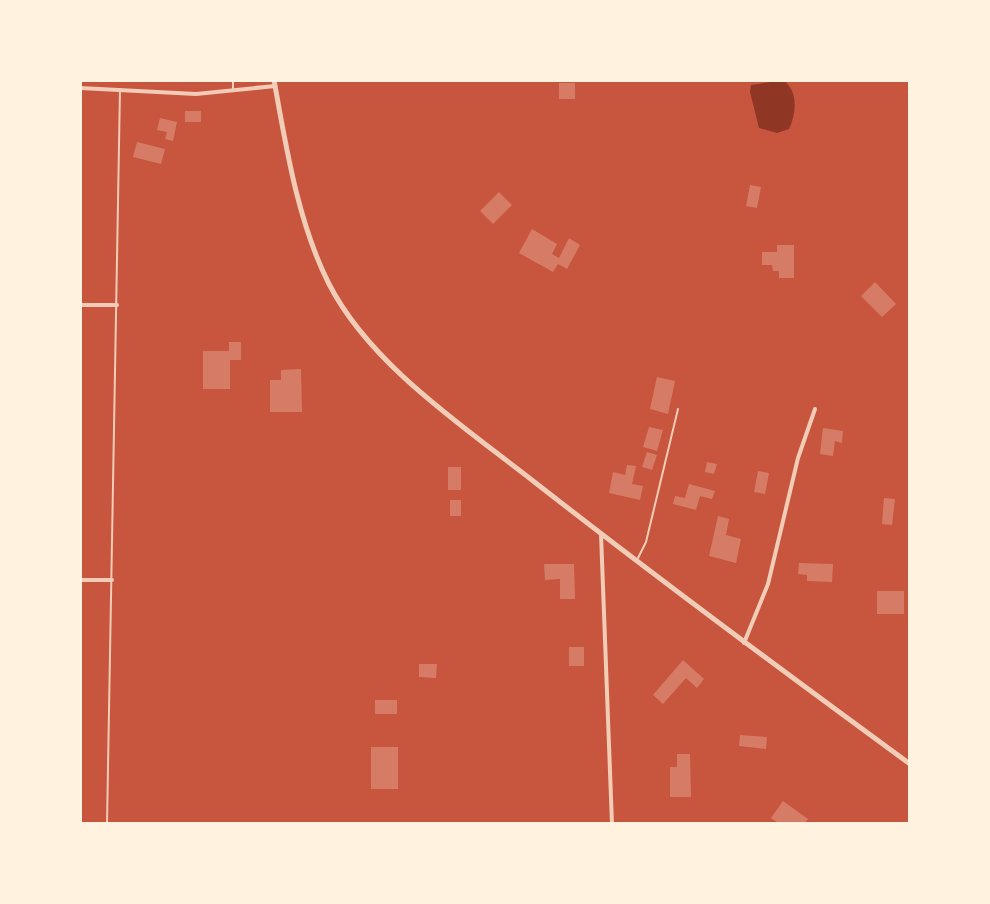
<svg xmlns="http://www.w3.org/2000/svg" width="990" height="904" font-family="Inter,sans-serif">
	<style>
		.water { fill: #8f3625 }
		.building { fill: #d67c66 }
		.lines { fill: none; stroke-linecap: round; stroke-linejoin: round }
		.service { stroke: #f1ccb7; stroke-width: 2 }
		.minor { stroke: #f1ccb7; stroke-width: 4 }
		.tertiary { stroke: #f1ccb7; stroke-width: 5 }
	</style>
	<rect width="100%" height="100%" fill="#c8553d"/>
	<path class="water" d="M 783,80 C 799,91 796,114 789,129 L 777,133 L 759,128 L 750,92 L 751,85 Z"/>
	<path class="building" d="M 559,83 L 575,83 L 575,99 L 559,99 Z
		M 185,111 L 201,111 L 201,122 L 185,122 Z
		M 160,118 L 177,122 L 173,141 L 165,139 L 167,132 L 157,130 Z
		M 137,142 L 165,149 L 161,164 L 133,157 Z
		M 750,185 L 761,187 L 757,208 L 746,206 Z
		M 499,192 L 512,205 L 493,224 L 480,211 Z
		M 532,229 L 557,244 L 552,254 L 559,258 L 569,238 L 580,245 L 567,269 L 558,264 L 553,272 L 519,253 Z
		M 777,245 L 794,245 L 794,278 L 779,278 L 779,271 L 773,271 L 772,265 L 762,265 L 762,252 L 777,252 Z
		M 875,282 L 896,304 L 882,317 L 861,296 Z
		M 229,342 L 241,342 L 241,360 L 230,360 L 230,389 L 203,389 L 203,351 L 229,351 Z
		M 301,369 L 302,412 L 270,412 L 270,380 L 281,380 L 281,370 Z
		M 657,377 L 675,381 L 668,414 L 650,409 Z
		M 649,427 L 663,430 L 657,451 L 643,447 Z
		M 823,428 L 843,431 L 842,443 L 835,441 L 833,456 L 820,454 Z
		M 647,452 L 657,455 L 652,470 L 642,467 Z
		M 707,462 L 717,464 L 714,474 L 705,472 Z
		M 627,465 L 636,466 L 632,484 L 643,486 L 640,500 L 609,493 L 613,472 L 625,475 Z
		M 448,467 L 461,467 L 461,490 L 448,490 Z
		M 758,471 L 769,473 L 765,494 L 754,492 Z
		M 689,484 L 715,491 L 712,499 L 700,496 L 696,510 L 673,504 L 675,496 L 685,498 Z
		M 884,498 L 895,499 L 892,525 L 882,524 Z
		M 450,500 L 461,500 L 461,516 L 450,516 Z
		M 718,516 L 729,519 L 726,535 L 741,539 L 736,563 L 709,556 Z
		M 799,563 L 833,564 L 832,582 L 807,581 L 807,575 L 798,574 Z
		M 544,564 L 574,564 L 575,599 L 560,599 L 560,579 L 545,580 Z
		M 877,591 L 904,591 L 904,614 L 877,614 Z
		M 569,647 L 584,647 L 584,666 L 569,666 Z
		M 683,660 L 704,679 L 697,688 L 686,678 L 663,704 L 653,695 Z
		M 419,664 L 437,664 L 436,678 L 419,677 Z
		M 375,700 L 397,700 L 397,714 L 375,714 Z
		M 740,735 L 767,737 L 766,749 L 739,746 Z
		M 371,747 L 398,747 L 398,789 L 371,789 Z
		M 677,754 L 690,754 L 691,797 L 670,797 L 670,767 L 677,767 Z
		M 783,801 L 808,819 L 804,824 L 780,824 L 771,818 Z"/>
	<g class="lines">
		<path class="service" d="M 233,80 L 233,91
			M 637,560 L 646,542 L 678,409
			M 107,824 L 120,89"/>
		<path class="minor" d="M 80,88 L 196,94 L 275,86
			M 80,305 L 117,305
			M 601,534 L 612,824
			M 80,580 L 112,580
			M 744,643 L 768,584 L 798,458 L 815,409"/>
		<path class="tertiary" d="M 274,80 C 286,147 298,223 329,284 C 371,366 466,428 537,484 C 660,580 784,672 910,764"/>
	</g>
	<rect width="990" height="904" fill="none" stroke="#fff3e0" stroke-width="164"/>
</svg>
